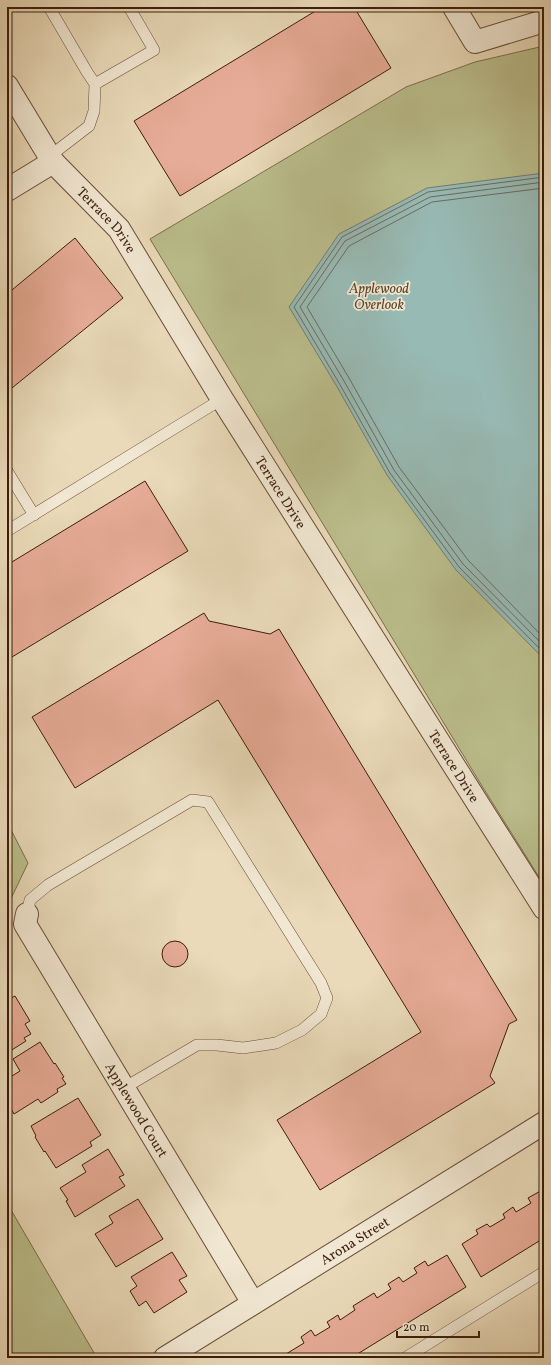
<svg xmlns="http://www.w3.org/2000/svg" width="551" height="1365" font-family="Vollkorn,serif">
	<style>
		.green { fill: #bbbe8c; stroke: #7c6e4c }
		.water { fill: #98bab4; stroke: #737c71 }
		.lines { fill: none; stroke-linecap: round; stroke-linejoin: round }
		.shore { stroke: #6a6c60; stroke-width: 1 }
		.building { fill: #e7ac97; stroke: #3c1e0c }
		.service-casing { stroke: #684d37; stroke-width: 12 }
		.minor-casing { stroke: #684d37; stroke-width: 24 }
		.service { stroke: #f1e7d2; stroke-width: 11 }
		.minor { stroke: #f1e7d2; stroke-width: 22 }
		.labels { text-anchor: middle; stroke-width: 3.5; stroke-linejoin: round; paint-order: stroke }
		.street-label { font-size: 14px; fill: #3c1e0c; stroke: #f1e7d2 }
		.park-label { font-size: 14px; font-style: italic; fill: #5c462c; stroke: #f1e7d2 }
	</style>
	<rect width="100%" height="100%" fill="#eadab9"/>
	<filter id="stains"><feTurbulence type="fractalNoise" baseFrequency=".005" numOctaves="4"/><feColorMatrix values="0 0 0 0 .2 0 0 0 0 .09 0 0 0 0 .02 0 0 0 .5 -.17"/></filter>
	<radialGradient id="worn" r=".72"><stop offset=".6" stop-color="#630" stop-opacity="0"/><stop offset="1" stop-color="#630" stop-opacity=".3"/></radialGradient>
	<path class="green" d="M 544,46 L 544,885 L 482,786 L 150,239 L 406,87 L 475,62 Z
		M 7,822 L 28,863 L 7,907 Z
		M 7,1203 L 97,1358 L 7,1358 Z"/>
	<path class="water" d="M 544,173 L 544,657 L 541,656 L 456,570 L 387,475 L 336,385 L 289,307 L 339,234 L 427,188 Z"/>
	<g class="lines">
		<path class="shore" d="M 544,177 L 428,192 L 342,237 L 294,307 L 339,383 L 390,473 L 459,567 L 544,653
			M 544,182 L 430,197 L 345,241 L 300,307 L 344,381 L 394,470 L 463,564 L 544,646
			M 544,188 L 432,202 L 349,246 L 307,307 L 349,378 L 399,467 L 468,560 L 544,638"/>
	</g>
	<path class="building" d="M 322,7 L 354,7 L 391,68 L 180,196 L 134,121 Z
		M 75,238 L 123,298 L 7,392 L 7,294 Z
		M 145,481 L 188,551 L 7,660 L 7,565 Z
		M 204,613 L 209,621 L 270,634 L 279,629 L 517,1020 L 509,1024 L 490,1076 L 495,1083 L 320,1190 L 277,1120 L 421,1032 L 218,700 L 75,788 L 32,717 Z
		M162 954a13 13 0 1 1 26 0a13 13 0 1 1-26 0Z
		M 15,996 L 30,1021 L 25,1024 L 31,1034 L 24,1038 L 26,1041 L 7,1053 L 7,1000 Z
		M 40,1042 L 54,1064 L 55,1063 L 64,1077 L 62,1078 L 66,1084 L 57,1089 L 58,1092 L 41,1103 L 38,1099 L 14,1114 L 7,1102 L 7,1079 L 20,1071 L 13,1059 Z
		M 78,1098 L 101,1135 L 90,1142 L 92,1146 L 56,1168 L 45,1151 L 44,1152 L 35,1137 L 36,1136 L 31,1126 Z
		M 108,1149 L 124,1175 L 119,1177 L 125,1186 L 75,1217 L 66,1201 L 68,1200 L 60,1188 L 86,1172 L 82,1165 Z
		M 544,1189 L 544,1238 L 481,1277 L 462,1244 L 478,1234 L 476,1230 L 487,1224 L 490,1227 L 505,1218 L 503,1214 L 513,1207 L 516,1212 L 531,1203 L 528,1198 Z
		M 138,1199 L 163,1239 L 116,1267 L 95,1234 L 113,1223 L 109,1216 Z
		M 172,1252 L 187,1276 L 179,1280 L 187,1292 L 154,1313 L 146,1301 L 139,1306 L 130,1291 L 137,1286 L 131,1277 Z
		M 447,1255 L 466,1287 L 351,1358 L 288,1358 L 286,1354 L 304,1343 L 301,1337 L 311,1330 L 315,1336 L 330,1327 L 327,1322 L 338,1315 L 340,1320 L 355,1310 L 353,1306 L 374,1293 L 377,1298 L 391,1289 L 388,1284 L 399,1277 L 403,1282 L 417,1273 L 414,1268 L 425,1261 L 428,1266 Z"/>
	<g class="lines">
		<defs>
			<path id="service" d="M 49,7 L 87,72 L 95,84 L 94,111 L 89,126 L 50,156
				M 95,84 L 154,50 L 129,7
				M 7,471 L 34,515
				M 7,531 L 222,399
				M 27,914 L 30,900 L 48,885 L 192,800 L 208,802 L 321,983 L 327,998 L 321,1014 L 302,1030 L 276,1043 L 243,1048 L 217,1045 L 197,1045 L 124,1088
				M 405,1358 L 544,1272"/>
			<g id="minor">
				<path d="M 454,7 L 475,42 L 544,21"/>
				<path id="s1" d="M 7,86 L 53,162 L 119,229 L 222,399 L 544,908"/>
				<path d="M 7,190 L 53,162"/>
				<path id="s2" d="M 27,914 L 25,924 L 253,1303"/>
				<path id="s3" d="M 165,1358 L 544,1123"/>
			</g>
		</defs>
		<use href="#service" class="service-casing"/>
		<use href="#minor" class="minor-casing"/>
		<use href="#service" class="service"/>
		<use href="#minor" class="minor"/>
	</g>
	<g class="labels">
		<g class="street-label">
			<text dy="5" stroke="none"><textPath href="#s1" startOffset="168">Terrace Drive</textPath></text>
			<text dy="5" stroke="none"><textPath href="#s1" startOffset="492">Terrace Drive</textPath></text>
			<text dy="5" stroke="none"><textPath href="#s1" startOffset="816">Terrace Drive</textPath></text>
			<text dy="5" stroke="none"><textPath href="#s2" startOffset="227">Applewood Court</textPath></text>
			<text dy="5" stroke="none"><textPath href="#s3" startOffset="223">Arona Street</textPath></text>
		</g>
		<g class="park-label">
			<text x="379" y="293">Applewood<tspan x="379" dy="16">Overlook</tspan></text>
		</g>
	</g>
	<rect width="551" height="1365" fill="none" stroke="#eadab9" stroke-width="24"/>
	<rect x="8" y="8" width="535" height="1349" fill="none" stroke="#3c1e0c" stroke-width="2"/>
	<rect x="12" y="12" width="527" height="1341" fill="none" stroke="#3c1e0c"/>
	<path d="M397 1331v6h82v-6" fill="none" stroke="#3c1e0c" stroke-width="2"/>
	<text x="403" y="1331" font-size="12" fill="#3c1e0c" stroke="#f1e7d2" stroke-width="3" paint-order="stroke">20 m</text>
	<rect width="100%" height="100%" filter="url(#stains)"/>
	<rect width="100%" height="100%" fill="url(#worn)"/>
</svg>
